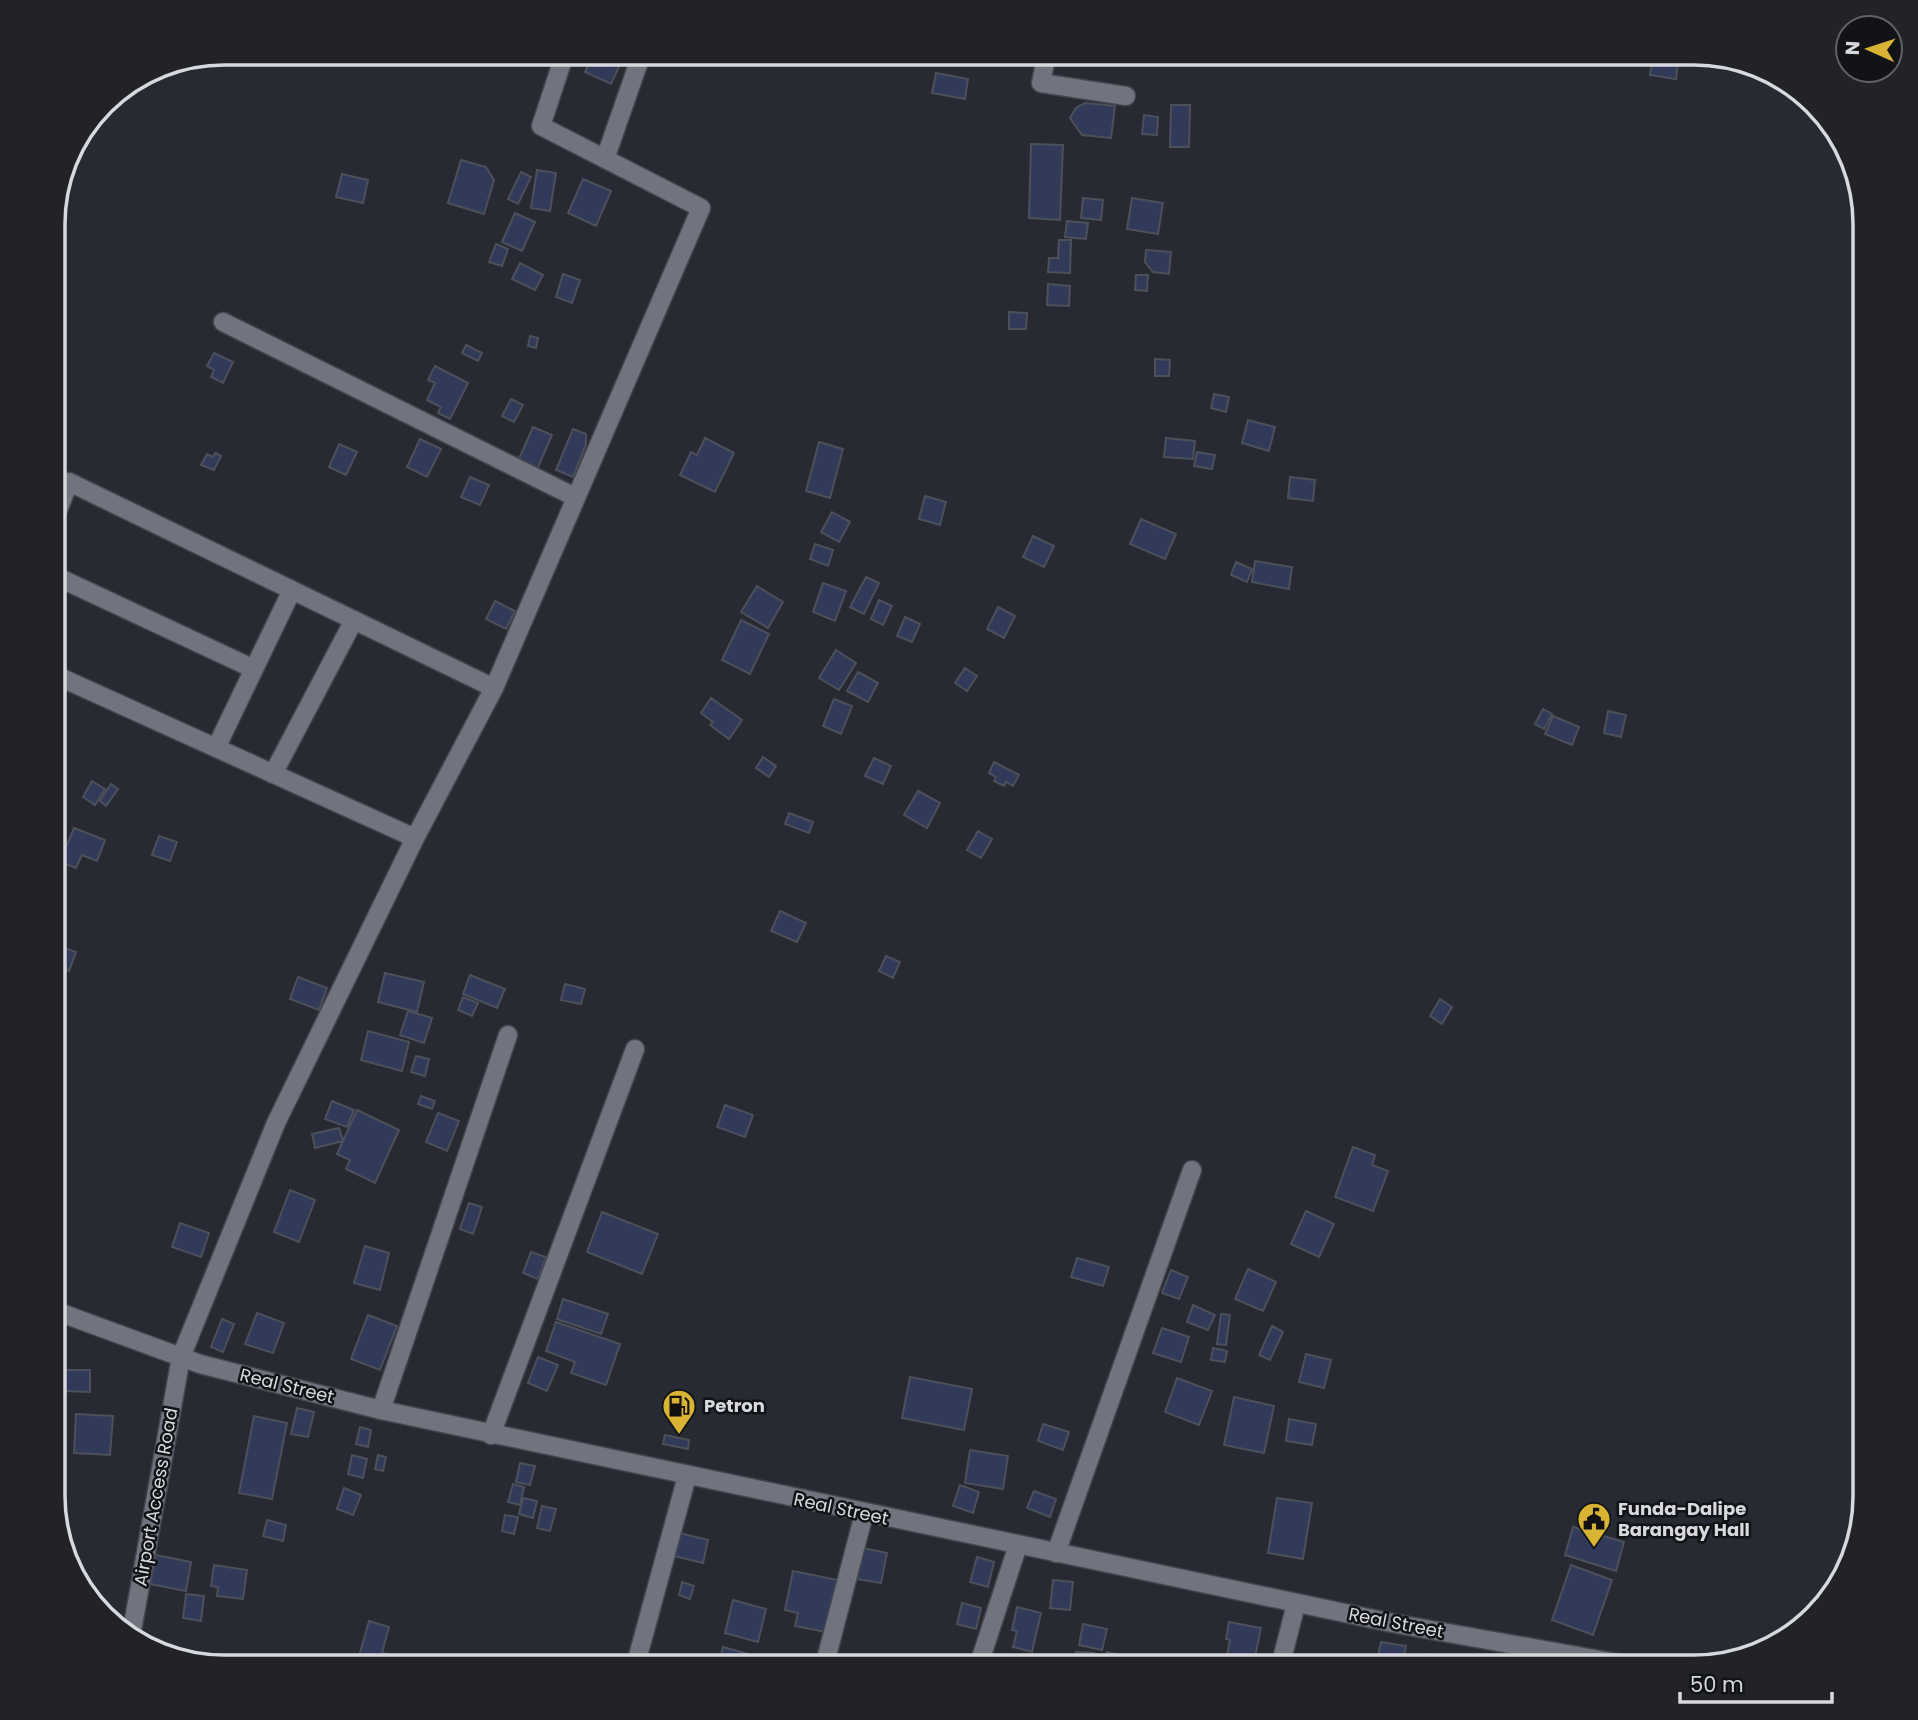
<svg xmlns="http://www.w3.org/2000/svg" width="1918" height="1720" font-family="Poppins,sans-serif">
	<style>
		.building { fill: #313b59; stroke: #4c505a; stroke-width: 2 }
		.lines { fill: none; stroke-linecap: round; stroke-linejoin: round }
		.minor-casing { stroke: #44464e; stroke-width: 21 }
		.secondary-casing { stroke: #44464e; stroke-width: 21 }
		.minor { stroke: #70747f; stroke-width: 18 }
		.secondary { stroke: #70747f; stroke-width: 18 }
		.labels { text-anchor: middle; stroke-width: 5; stroke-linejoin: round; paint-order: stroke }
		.street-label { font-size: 18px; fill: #d7d9df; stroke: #111317 }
		.poi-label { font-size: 18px; font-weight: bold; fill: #d7d9df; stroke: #111317; text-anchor: start }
		.rim { fill: none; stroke: #d7d9df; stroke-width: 3.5 }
	</style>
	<rect width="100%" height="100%" fill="#272a33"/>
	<path class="building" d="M 365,53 L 395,53 L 391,63 Z
		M 594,53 L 621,62 L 611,84 L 585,72 Z
		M 1006,53 L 1020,53 L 1019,60 L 1005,57 Z
		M 1652,60 L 1678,64 L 1676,79 L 1650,75 Z
		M 936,73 L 968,79 L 965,99 L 932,93 Z
		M 1085,103 L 1115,106 L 1111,138 L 1082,135 L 1070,118 L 1076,108 Z
		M 1171,105 L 1190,105 L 1189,147 L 1170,147 Z
		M 1144,115 L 1158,117 L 1157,135 L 1142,134 Z
		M 1031,144 L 1063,145 L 1060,220 L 1029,218 Z
		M 461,160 L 486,167 L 494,180 L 484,214 L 448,203 Z
		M 537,170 L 556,173 L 550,211 L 531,208 Z
		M 521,172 L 531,177 L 518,204 L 508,199 Z
		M 342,174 L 368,180 L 363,203 L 336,197 Z
		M 583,179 L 611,191 L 596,226 L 568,213 Z
		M 1083,198 L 1103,200 L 1101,220 L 1081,218 Z
		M 1132,198 L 1163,203 L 1158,234 L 1127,229 Z
		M 515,213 L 535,222 L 522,251 L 502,242 Z
		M 1067,221 L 1088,223 L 1086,239 L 1065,237 Z
		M 1059,240 L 1071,240 L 1070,273 L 1048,272 L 1049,258 L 1058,258 Z
		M 496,244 L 508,249 L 502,266 L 489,262 Z
		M 1146,250 L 1171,252 L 1169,274 L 1153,272 L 1145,262 Z
		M 520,263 L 543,275 L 535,290 L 512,279 Z
		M 563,274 L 580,280 L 572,303 L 556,297 Z
		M 1136,275 L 1148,275 L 1147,291 L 1135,290 Z
		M 1048,284 L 1070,286 L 1069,306 L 1047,305 Z
		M 1009,312 L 1027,313 L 1026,329 L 1009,329 Z
		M 530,336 L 538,338 L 536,348 L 528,346 Z
		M 466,345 L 482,353 L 478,361 L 462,353 Z
		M 214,353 L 233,362 L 223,383 L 211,377 L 214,370 L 207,366 Z
		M 1155,359 L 1170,360 L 1169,376 L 1155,376 Z
		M 435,366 L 468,383 L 450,419 L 438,413 L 441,407 L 427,400 L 435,383 L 428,380 Z
		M 1214,394 L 1229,397 L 1226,412 L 1211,408 Z
		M 511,399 L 523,405 L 514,422 L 502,416 Z
		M 1248,420 L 1275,427 L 1269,451 L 1242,443 Z
		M 533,427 L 552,435 L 536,472 L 517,463 Z
		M 573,429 L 586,434 L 586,444 L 573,477 L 556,470 Z
		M 705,438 L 734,453 L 715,492 L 680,475 L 691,452 L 697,455 Z
		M 1166,438 L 1195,441 L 1193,459 L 1164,457 Z
		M 420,439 L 441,449 L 427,477 L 407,467 Z
		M 819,442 L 843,449 L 830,498 L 806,491 Z
		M 339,444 L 357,452 L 346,475 L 329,467 Z
		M 1197,452 L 1215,455 L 1212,469 L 1194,466 Z
		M 215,453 L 221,456 L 214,470 L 201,465 L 207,454 L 213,457 Z
		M 470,477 L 489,485 L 480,505 L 461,497 Z
		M 1290,477 L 1315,480 L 1313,501 L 1288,498 Z
		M 925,496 L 946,502 L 940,525 L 919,519 Z
		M 832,512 L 850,522 L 839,542 L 821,532 Z
		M 1141,519 L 1176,534 L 1165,559 L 1130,544 Z
		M 1033,536 L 1054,546 L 1044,567 L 1023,557 Z
		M 815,544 L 833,550 L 828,566 L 810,559 Z
		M 1255,561 L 1292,567 L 1289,589 L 1252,582 Z
		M 1236,562 L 1252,569 L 1247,582 L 1231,575 Z
		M 866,577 L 879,583 L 864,614 L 850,607 Z
		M 823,583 L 846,591 L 835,621 L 813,612 Z
		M 757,586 L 783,602 L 768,628 L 741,612 Z
		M 879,600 L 892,606 L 883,625 L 871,619 Z
		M 495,601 L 515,611 L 506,629 L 486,619 Z
		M 998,607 L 1015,616 L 1004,638 L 987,629 Z
		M 905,617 L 920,624 L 912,642 L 897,636 Z
		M 741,620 L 769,634 L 750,674 L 722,660 Z
		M 836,650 L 856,663 L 839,690 L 819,678 Z
		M 965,668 L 977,676 L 967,691 L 955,683 Z
		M 858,672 L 878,683 L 868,702 L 847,691 Z
		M 711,698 L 742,720 L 729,739 L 710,725 L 713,722 L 701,713 Z
		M 834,699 L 852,706 L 841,734 L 823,726 Z
		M 1543,709 L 1552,714 L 1544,729 L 1535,724 Z
		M 1608,711 L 1626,715 L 1621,737 L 1604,733 Z
		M 1553,716 L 1579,727 L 1572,745 L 1545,734 Z
		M 763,757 L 776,766 L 769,777 L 756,768 Z
		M 874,758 L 891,766 L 883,784 L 865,776 Z
		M 994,762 L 1019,775 L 1013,786 L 1006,782 L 1004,786 L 994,781 L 996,777 L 989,773 Z
		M 92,781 L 105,789 L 95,805 L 83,797 Z
		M 111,784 L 118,789 L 106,806 L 100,801 Z
		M 918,791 L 940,803 L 927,828 L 904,815 Z
		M 789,813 L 813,822 L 809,833 L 785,824 Z
		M 74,828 L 105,840 L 97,861 L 82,855 L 76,868 L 60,862 Z
		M 978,831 L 992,839 L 981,858 L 967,850 Z
		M 159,836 L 177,842 L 170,861 L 152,855 Z
		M 56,837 L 64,840 L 59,853 L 53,850 Z
		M 780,911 L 806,923 L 797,942 L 771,931 Z
		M 53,944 L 76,952 L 69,971 L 53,965 Z
		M 886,956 L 900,962 L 893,978 L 879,971 Z
		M 385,973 L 424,982 L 417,1012 L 378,1002 Z
		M 470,975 L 505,989 L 497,1008 L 463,994 Z
		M 298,977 L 327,988 L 319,1010 L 290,999 Z
		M 565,984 L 585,989 L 581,1004 L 561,1000 Z
		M 463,997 L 478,1003 L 472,1016 L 458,1010 Z
		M 1440,999 L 1452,1007 L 1442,1024 L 1430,1016 Z
		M 408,1011 L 432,1018 L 424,1043 L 400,1035 Z
		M 368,1031 L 409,1042 L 402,1071 L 361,1060 Z
		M 416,1056 L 429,1059 L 425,1076 L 411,1072 Z
		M 421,1096 L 435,1101 L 432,1109 L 418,1104 Z
		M 332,1101 L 354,1110 L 347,1127 L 325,1119 Z
		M 725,1105 L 753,1115 L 745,1137 L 717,1127 Z
		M 357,1110 L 399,1130 L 375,1183 L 346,1169 L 350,1160 L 337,1154 Z
		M 438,1113 L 459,1121 L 447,1151 L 426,1142 Z
		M 339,1128 L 343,1141 L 315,1148 L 312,1134 Z
		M 1353,1147 L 1375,1155 L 1372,1165 L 1388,1171 L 1373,1211 L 1335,1197 Z
		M 290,1190 L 315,1200 L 299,1242 L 274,1232 Z
		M 469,1203 L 482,1207 L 473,1234 L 460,1229 Z
		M 1306,1211 L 1334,1224 L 1319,1257 L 1291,1244 Z
		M 602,1212 L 658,1234 L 642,1274 L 587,1252 Z
		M 180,1223 L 209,1233 L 201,1257 L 172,1247 Z
		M 365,1246 L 389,1253 L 380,1290 L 354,1283 Z
		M 531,1252 L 546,1257 L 538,1279 L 523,1273 Z
		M 1077,1258 L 1109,1267 L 1103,1286 L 1071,1277 Z
		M 1248,1269 L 1276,1282 L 1263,1311 L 1235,1299 Z
		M 1171,1270 L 1188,1277 L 1179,1299 L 1162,1293 Z
		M 563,1299 L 608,1314 L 601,1334 L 557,1319 Z
		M 1193,1305 L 1215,1315 L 1208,1330 L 1187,1322 Z
		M 257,1313 L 284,1323 L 273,1353 L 245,1344 Z
		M 1221,1314 L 1230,1315 L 1226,1345 L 1217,1344 Z
		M 368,1315 L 397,1326 L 380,1370 L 351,1359 Z
		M 222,1319 L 234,1324 L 223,1352 L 211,1347 Z
		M 556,1322 L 620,1344 L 606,1385 L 571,1373 L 575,1362 L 546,1351 Z
		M 1272,1326 L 1283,1332 L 1270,1360 L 1259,1355 Z
		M 1162,1328 L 1189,1337 L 1181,1362 L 1153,1353 Z
		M 1213,1348 L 1227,1351 L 1225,1362 L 1211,1360 Z
		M 1306,1354 L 1331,1360 L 1324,1388 L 1299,1382 Z
		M 538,1357 L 558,1365 L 547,1391 L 528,1383 Z
		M 64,1370 L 90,1370 L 90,1392 L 64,1391 Z
		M 910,1377 L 972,1389 L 964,1430 L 902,1418 Z
		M 1177,1378 L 1212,1391 L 1199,1425 L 1165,1412 Z
		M 1234,1397 L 1274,1406 L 1264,1453 L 1224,1445 Z
		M 53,1404 L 64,1408 L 54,1440 L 53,1439 Z
		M 297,1408 L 314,1412 L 308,1437 L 291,1434 Z
		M 76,1414 L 113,1416 L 110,1455 L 74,1453 Z
		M 254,1416 L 287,1423 L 272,1499 L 239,1493 Z
		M 1289,1419 L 1316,1424 L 1312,1445 L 1286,1441 Z
		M 1043,1424 L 1069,1432 L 1063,1450 L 1038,1441 Z
		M 360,1427 L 371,1430 L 368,1447 L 356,1444 Z
		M 665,1435 L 689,1440 L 688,1449 L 663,1444 Z
		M 970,1450 L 1008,1456 L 1003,1489 L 965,1483 Z
		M 352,1455 L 367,1459 L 363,1478 L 348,1474 Z
		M 378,1455 L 386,1457 L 383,1471 L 375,1469 Z
		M 520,1463 L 535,1466 L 530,1485 L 516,1482 Z
		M 513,1484 L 524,1487 L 520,1505 L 508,1502 Z
		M 960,1485 L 979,1492 L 973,1513 L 953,1506 Z
		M 344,1488 L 361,1495 L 353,1515 L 337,1509 Z
		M 1034,1491 L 1056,1499 L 1050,1517 L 1027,1508 Z
		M 523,1498 L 537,1501 L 533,1518 L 519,1514 Z
		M 1277,1498 L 1312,1503 L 1303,1559 L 1268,1553 Z
		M 542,1506 L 556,1509 L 550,1531 L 537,1528 Z
		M 505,1515 L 518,1517 L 514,1534 L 502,1531 Z
		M 267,1520 L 286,1525 L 283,1541 L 263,1536 Z
		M 1573,1527 L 1624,1542 L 1616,1571 L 1565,1555 Z
		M 680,1533 L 708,1540 L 703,1563 L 674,1556 Z
		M 863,1548 L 887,1553 L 881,1583 L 857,1579 Z
		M 156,1555 L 191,1562 L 186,1591 L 150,1584 Z
		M 977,1557 L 994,1562 L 988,1587 L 970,1582 Z
		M 214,1565 L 247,1570 L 243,1599 L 217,1596 L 218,1587 L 211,1586 Z
		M 1571,1565 L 1612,1580 L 1593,1635 L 1552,1620 Z
		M 793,1571 L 842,1581 L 831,1633 L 795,1626 L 798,1613 L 785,1610 Z
		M 1053,1580 L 1073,1582 L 1070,1610 L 1050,1608 Z
		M 682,1582 L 694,1586 L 690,1599 L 679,1595 Z
		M 186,1594 L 204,1596 L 201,1621 L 183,1618 Z
		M 733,1600 L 766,1609 L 758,1642 L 725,1633 Z
		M 962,1603 L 981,1608 L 976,1629 L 957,1624 Z
		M 1017,1607 L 1041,1613 L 1032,1652 L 1013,1647 L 1017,1631 L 1012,1630 Z
		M 369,1621 L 389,1627 L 382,1653 L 392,1655 L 389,1667 L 356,1667 Z
		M 1229,1622 L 1261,1628 L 1253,1667 L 1225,1667 L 1230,1640 L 1226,1639 Z
		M 1083,1624 L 1107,1629 L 1102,1650 L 1079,1645 Z
		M 1381,1642 L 1406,1646 L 1403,1661 L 1378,1656 Z
		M 146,1646 L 217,1657 L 216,1666 L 158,1654 Z
		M 723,1647 L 748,1654 L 744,1667 L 718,1667 Z
		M 1076,1652 L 1094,1653 L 1093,1664 L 1075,1663 Z
		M 1107,1652 L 1120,1655 L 1117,1667 L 1103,1667 Z
		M 1427,1654 L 1441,1656 L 1439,1667 L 1425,1667 Z
		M 984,1656 L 1004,1662 L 1003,1667 L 980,1667 Z"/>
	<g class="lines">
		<defs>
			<path id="minor" d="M 1047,53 L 1041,83 L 1126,96
				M 605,159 L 642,53
				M 223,322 L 575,497
				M 53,523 L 69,482 L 494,688
				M 53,575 L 254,669
				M 53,674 L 415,838
				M 216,748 L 292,590
				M 273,774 L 354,620
				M 381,1410 L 508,1035
				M 491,1435 L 635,1049
				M 1056,1553 L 1192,1170
				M 131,1636 L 181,1357 L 276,1123 L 415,838 L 494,688 L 701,208 L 541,126 L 565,53
				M 635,1667 L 687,1476
				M 824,1667 L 864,1514
				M 978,1667 L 1018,1545
				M 1280,1667 L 1296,1604"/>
			<path id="secondary" d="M 53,1310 L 200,1364 L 381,1410 L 1392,1623 L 1639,1667"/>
		</defs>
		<use href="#minor" class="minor-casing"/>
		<use href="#secondary" class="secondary-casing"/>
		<use href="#minor" class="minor"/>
		<use href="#secondary" class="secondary"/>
	</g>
	<defs>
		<symbol id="fuel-pin" viewBox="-11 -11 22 30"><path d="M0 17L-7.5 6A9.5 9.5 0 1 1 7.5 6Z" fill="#d9b334" stroke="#111317"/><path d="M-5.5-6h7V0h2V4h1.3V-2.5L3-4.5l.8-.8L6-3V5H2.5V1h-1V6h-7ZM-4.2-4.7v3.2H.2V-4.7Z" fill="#111"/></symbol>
		<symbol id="civic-pin" viewBox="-11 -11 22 30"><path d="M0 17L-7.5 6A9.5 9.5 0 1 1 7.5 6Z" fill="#d9b334" stroke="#111317"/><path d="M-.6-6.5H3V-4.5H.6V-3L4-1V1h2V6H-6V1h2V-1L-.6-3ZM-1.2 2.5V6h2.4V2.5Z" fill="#111"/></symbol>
	</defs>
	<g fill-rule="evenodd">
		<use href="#fuel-pin" x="660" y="1387" width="38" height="52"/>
		<use href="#civic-pin" x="1575" y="1500" width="38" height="52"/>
	</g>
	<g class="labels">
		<g class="street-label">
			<text transform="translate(287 1386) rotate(14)" y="6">Real Street</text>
			<text transform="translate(156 1497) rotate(-80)" y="6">Airport Access Road</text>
			<text transform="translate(841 1509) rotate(12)" y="6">Real Street</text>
			<text transform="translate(1396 1623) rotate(11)" y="6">Real Street</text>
		</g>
		<g class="poi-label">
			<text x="704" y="1412">Petron</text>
			<text x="1618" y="1515">Funda-Dalipe<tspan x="1618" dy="21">Barangay Hall</tspan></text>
		</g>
	</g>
	<path d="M0 0H1918V1720H0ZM224 65H1694A159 159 0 0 1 1853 224V1496A159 159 0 0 1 1694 1655H224A159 159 0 0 1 65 1496V224A159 159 0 0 1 224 65Z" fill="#212327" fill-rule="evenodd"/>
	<path class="rim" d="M224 65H1694A159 159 0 0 1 1853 224V1496A159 159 0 0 1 1694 1655H224A159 159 0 0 1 65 1496V224A159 159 0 0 1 224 65Z"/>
	<g transform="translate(1869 49) rotate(273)"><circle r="33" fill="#111317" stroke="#606267" stroke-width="2"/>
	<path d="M0-5L12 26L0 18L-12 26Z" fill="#d9b334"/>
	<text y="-10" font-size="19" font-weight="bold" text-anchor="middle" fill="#d7d9df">N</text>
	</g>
	<path d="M1680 1692v10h152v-10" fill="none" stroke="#d7d9df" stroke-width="3.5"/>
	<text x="1690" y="1692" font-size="21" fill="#d7d9df" stroke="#111317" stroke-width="5" paint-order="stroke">50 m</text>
</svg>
